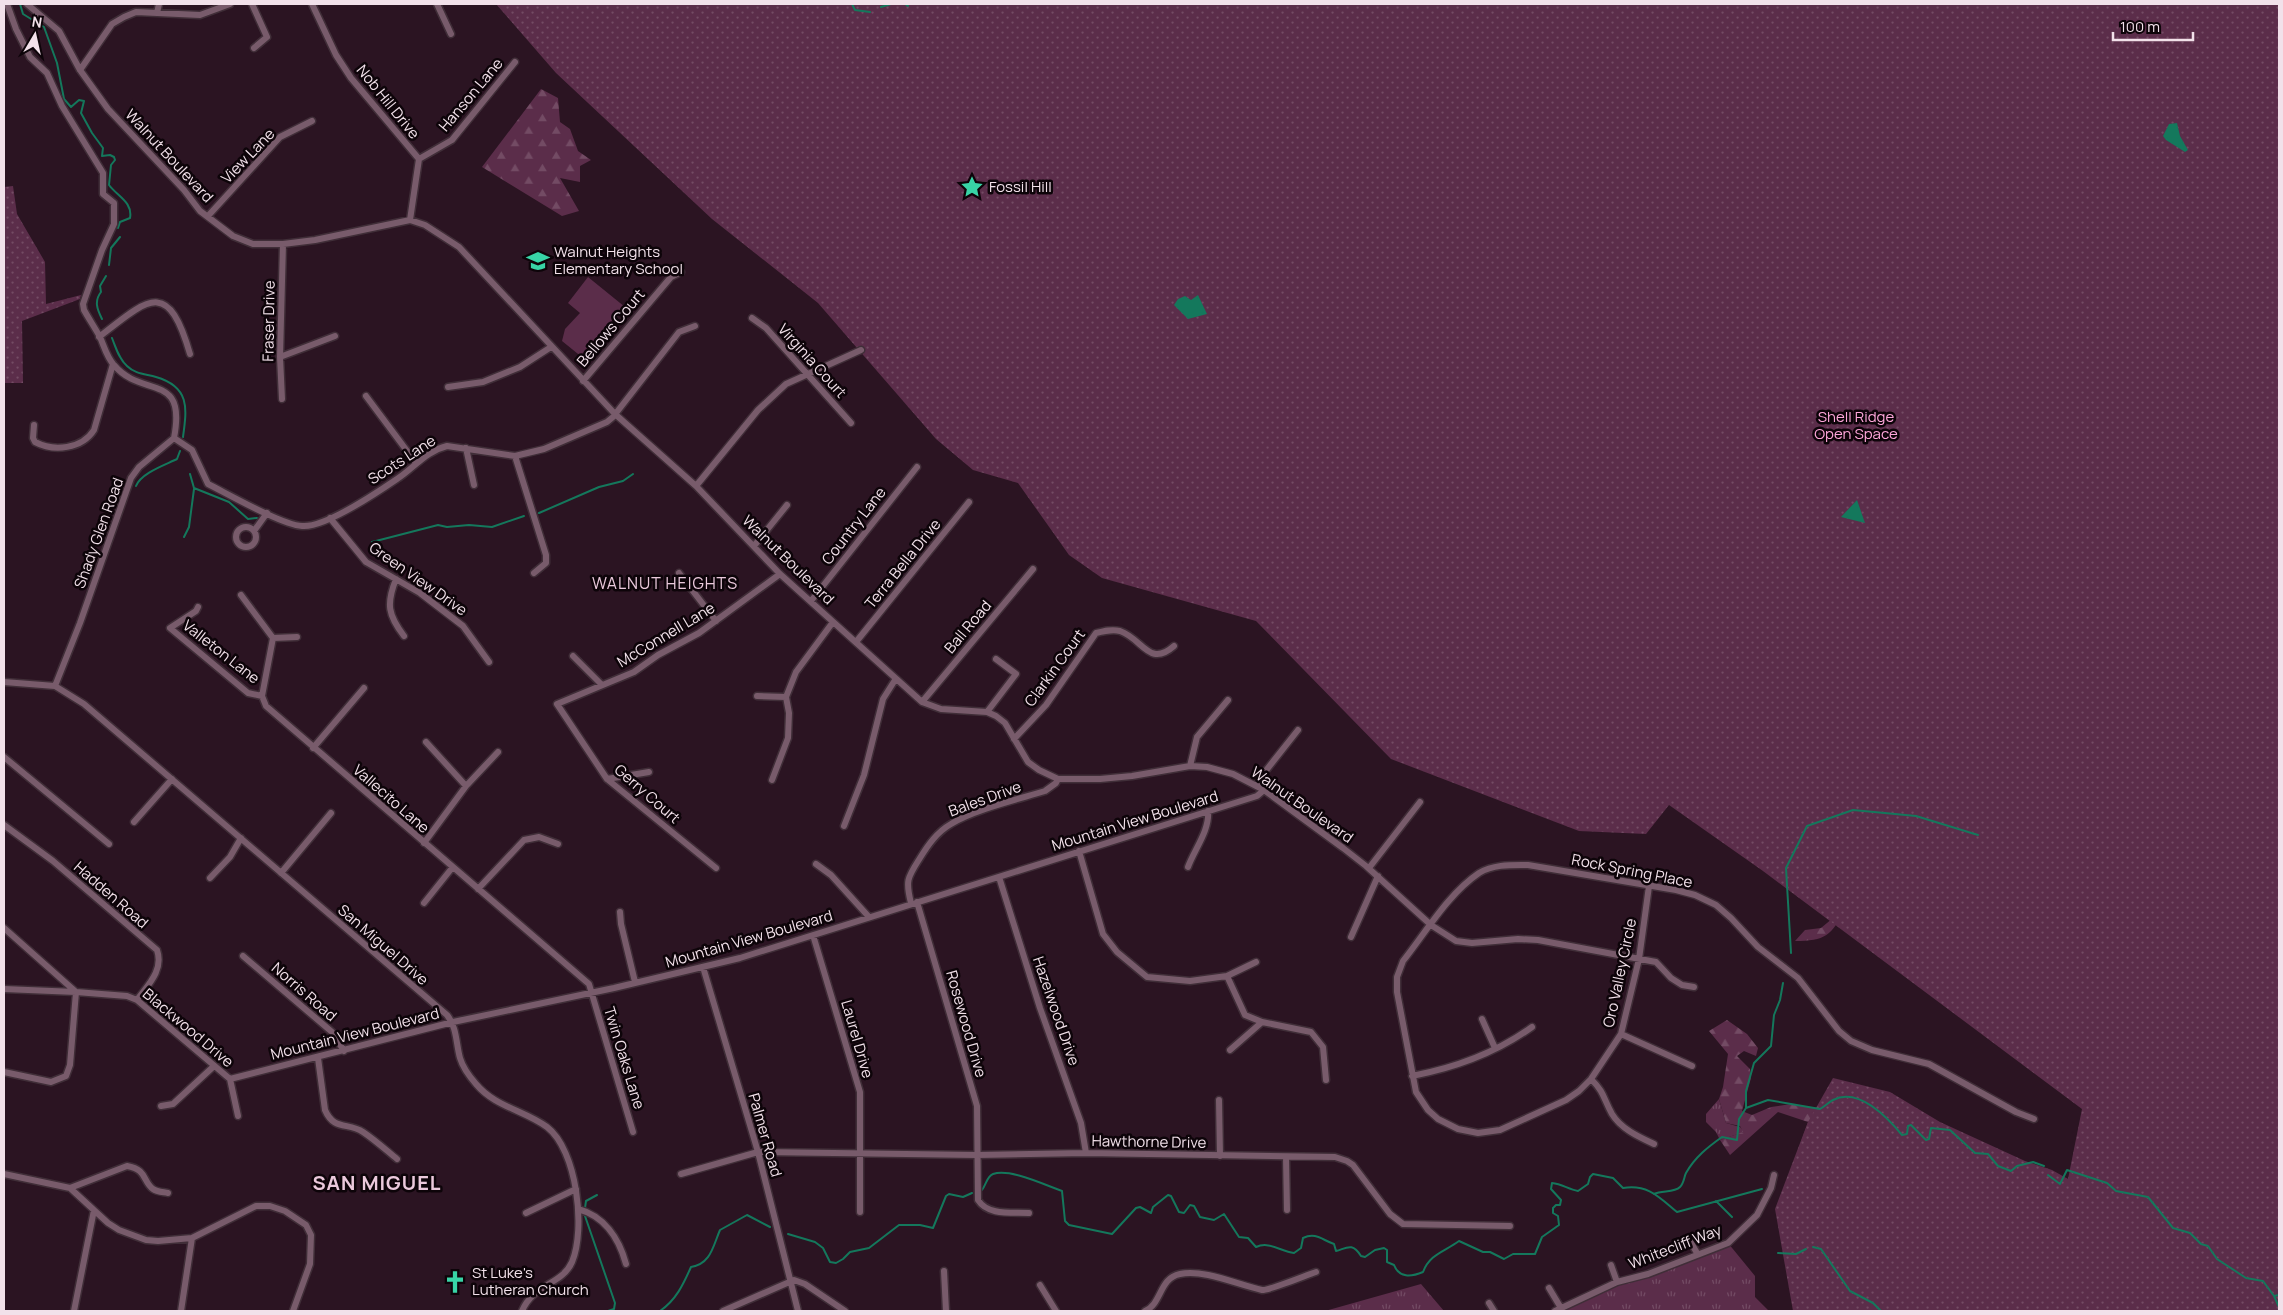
<svg xmlns="http://www.w3.org/2000/svg" width="2283" height="1315" font-family="Manrope,sans-serif">
	<style>
		.grass { fill: url(#grass-tufts) }
		.forest { fill: url(#forest-firs) }
		.park { fill: url(#park-dots) }
		.pitch { fill: #5b2d4a }
		.water { fill: #14785c }
		.lines { fill: none; stroke-linecap: round; stroke-linejoin: round }
		.stream { stroke: #14785c; stroke-width: 2 }
		.minor-casing { stroke: #402e38; stroke-width: 9 }
		.minor { stroke: #785b6b; stroke-width: 6 }
		.labels { text-anchor: middle; stroke-width: 5; stroke-linejoin: round; paint-order: stroke }
		.street-label { font-size: 15px; fill: #f2e1ea; stroke: #0d0409 }
		.poi-label { font-size: 15px; fill: #f2e1ea; stroke: #0d0409; text-anchor: start }
		.park-label { font-size: 15px; fill: #fea6da; stroke: #0d0409 }
		.neighbourhood-label { font-size: 16px; letter-spacing: 1px; fill: #ebc9dc; stroke: #0d0409 }
		.district-label { font-size: 20px; font-weight: bold; letter-spacing: 1px; fill: #ebc9dc; stroke: #0d0409 }
	</style>
	<defs>
		<pattern id="grass-tufts" width="24" height="20" patternUnits="userSpaceOnUse" patternTransform="scale(1.25)"><rect width="24" height="20" fill="#5b2d4a"/><path d="M3 7l-1-3M5 7V3M7 7l1-3M15 17l-1-3M17 17v-4M19 17l1-3" fill="none" stroke="#734b64"/></pattern>
		<pattern id="forest-firs" width="22" height="20" patternUnits="userSpaceOnUse" patternTransform="scale(1.25)"><rect width="22" height="20" fill="#5b2d4a"/><path d="M5 1l3.5 6h-7zM16 11l3.5 6h-7z" fill="#734b64"/></pattern>
		<pattern id="park-dots" width="8" height="8" patternUnits="userSpaceOnUse" patternTransform="scale(1.25)"><rect width="8" height="8" fill="#5b2d4a"/><path d="M2 2h.1M6 6h.1" fill="none" stroke="#734b64" stroke-width="1.8" stroke-linecap="round"/></pattern>
	</defs>
	<rect width="100%" height="100%" fill="#2b1422"/>
	<path class="grass" d="M 1719,1099 L 1726,1123 L 1740,1127 L 1744,1132 L 1720,1140 L 1716,1132 L 1706,1122 L 1706,1114 Z
		M 1728,1243 L 1755,1276 L 1755,1297 L 1769,1311 L 1555,1311 L 1617,1282 Z
		M 1421,1284 L 1444,1311 L 1325,1311 Z"/>
	<path class="forest" d="M 541,89 L 558,98 L 560,122 L 570,129 L 578,151 L 591,160 L 580,166 L 580,182 L 560,178 L 579,211 L 562,216 L 482,167 Z
		M 1845,908 C 1832,936 1825,941 1795,941 L 1805,930 L 1821,928 Z
		M 1727,1020 L 1747,1034 L 1758,1048 L 1756,1056 L 1744,1051 L 1737,1056 L 1750,1069 L 1751,1078 L 1742,1111 L 1752,1115 L 1771,1107 L 1791,1104 L 1817,1108 L 1836,1104 L 1795,1159 L 1808,1122 L 1778,1112 L 1730,1155 L 1720,1140 L 1743,1132 L 1740,1126 L 1726,1123 L 1719,1099 L 1723,1087 L 1728,1054 L 1709,1031 Z"/>
	<path class="park" d="M 496,4 L 2279,4 L 2279,1311 L 1793,1311 L 1775,1209 L 1808,1122 L 1833,1078 L 1890,1092 L 1940,1122 L 2025,1161 L 2052,1170 L 2068,1179 L 2082,1109 L 1763,871 L 1669,805 L 1646,834 L 1579,831 L 1391,759 L 1256,621 L 1102,578 L 1069,555 L 1018,483 L 973,470 L 936,439 L 818,303 L 712,219 L 556,73 Z
		M 13,186 L 17,214 L 45,262 L 46,304 L 81,295 L 80,299 L 22,321 L 23,383 L 4,383 L 4,187 Z"/>
	<path class="pitch" d="M 588,277 L 625,307 L 605,332 L 610,337 L 588,362 L 562,341 L 565,329 L 580,313 L 568,303 Z"/>
	<path class="water" d="M 2177,123 L 2180,136 L 2188,150 L 2185,152 L 2166,140 L 2163,136 L 2169,124 Z
		M 1198,295 L 1207,314 L 1188,319 L 1174,305 L 1178,299 L 1185,296 L 1191,300 Z
		M 1857,500 L 1865,523 L 1841,517 Z"/>
	<g class="lines">
		<path class="stream" d="M 20,4 L 23,14 L 44,27 L 57,63 L 64,99 L 71,107 L 79,100 L 84,101 L 81,113 L 92,133 L 103,148 L 102,156 L 110,155 L 114,157 L 115,160 L 111,165 L 109,185 C 117,196 133,202 130,218 L 120,222 L 118,228
			M 852,4 L 855,10 L 870,12
			M 905,4 L 908,6
			M 881,7 L 891,4
			M 109,265 L 111,248 L 120,237
			M 102,319 C 97,309 94,301 101,292 L 100,286 L 106,276
			M 112,338 C 116,348 119,359 127,366 C 135,374 146,374 156,377 C 190,387 187,408 183,437
			M 190,474 L 194,488 L 229,502 L 248,519 L 257,518
			M 136,486 C 141,473 165,465 177,459 L 180,451
			M 539,513 L 599,487 L 623,481 L 633,474
			M 184,537 L 189,527 L 194,489
			M 372,542 L 438,525 L 447,527 L 469,525 L 492,527 L 524,516
			M 1791,953 L 1786,868 L 1807,826 L 1853,810 L 1916,816 L 1978,835
			M 1746,1108 L 1768,1100 L 1820,1109 C 1825,1106 1829,1102 1833,1100 C 1859,1087 1887,1117 1902,1135 L 1907,1134 L 1908,1126 L 1911,1125 L 1926,1140 L 1929,1139 L 1931,1128 L 1950,1130 L 1975,1153 L 1988,1154 L 1998,1166 L 2011,1171 L 2017,1166 L 2033,1162 L 2044,1166
			M 2048,1175 L 2060,1184 L 2067,1170 L 2107,1183 L 2116,1191 L 2148,1197 L 2173,1228 L 2190,1233 L 2201,1244 L 2208,1246 L 2217,1259 L 2246,1278 L 2263,1281 L 2274,1296 L 2279,1295
			M 982,1190 C 986,1185 987,1176 993,1174 C 1010,1168 1045,1185 1062,1191 L 1065,1221 L 1069,1225 L 1112,1234 L 1136,1208 L 1140,1207 L 1151,1213 L 1153,1207 L 1168,1195 L 1171,1196 L 1179,1212 L 1184,1213 L 1190,1205 L 1194,1206 L 1200,1217 L 1214,1220 L 1224,1214 L 1239,1237 L 1248,1238 L 1256,1247 C 1269,1241 1280,1251 1294,1253 L 1301,1248 L 1303,1238 C 1316,1232 1322,1240 1334,1244 L 1336,1251 C 1347,1248 1352,1242 1361,1256 L 1365,1257 L 1375,1250 L 1384,1248 L 1387,1250 L 1387,1262 L 1394,1265 C 1399,1278 1411,1277 1423,1272 C 1430,1254 1444,1252 1459,1241 L 1483,1252 L 1490,1252 L 1504,1259 L 1513,1254 L 1535,1254 L 1542,1237 L 1559,1225 L 1558,1216 L 1553,1213 L 1553,1208 L 1556,1205 L 1560,1205 L 1561,1200 L 1551,1189 L 1552,1183 C 1562,1184 1568,1189 1578,1191 L 1588,1184 L 1590,1177 L 1593,1174 L 1613,1178 L 1623,1188 C 1648,1184 1659,1197 1677,1212 L 1762,1189
			M 1654,1194 C 1662,1190 1674,1193 1680,1187 C 1684,1183 1684,1177 1686,1173 C 1695,1157 1708,1147 1722,1137 L 1737,1140 L 1739,1119 L 1746,1108 L 1746,1091 L 1754,1063 L 1771,1046 L 1774,1015 L 1780,1000 L 1783,983
			M 1716,1201 L 1732,1217
			M 585,1208 L 586,1201 L 597,1195
			M 585,1216 L 615,1303 L 614,1309 L 608,1311
			M 788,1234 L 815,1242 L 823,1248 L 830,1262 L 836,1263 L 843,1259 L 850,1252 L 869,1248 L 899,1225 L 920,1225 L 933,1228 L 946,1196 L 949,1194 L 963,1197 L 972,1193
			M 1813,1247 L 1821,1249 L 1850,1291 L 1873,1303 L 1881,1311
			M 1778,1253 L 1796,1254 L 1806,1249
			M 2274,1296 L 2279,1307
			M 660,1311 C 676,1300 683,1285 691,1267 C 711,1264 713,1246 720,1230 L 747,1215 L 770,1227"/>
		<defs>
			<path id="minor" d="M 7,4 L 16,29 L 30,57 L 47,73 L 62,106 L 103,173 L 103,194 L 114,203 L 114,224 L 102,250 L 83,304 L 84,310 C 89,319 95,328 100,337 C 104,346 107,358 114,365 C 142,399 187,371 174,438 L 139,467 L 131,478 L 80,623 L 55,686
				M 27,4 L 59,31 L 80,70 L 108,109 L 184,190 L 200,211 L 233,236 L 253,244 L 283,244 L 315,240 L 410,220 L 425,225 L 459,247 L 615,414 L 696,486 L 780,574 L 922,702 L 941,709 L 987,712 L 996,716 L 1005,723 L 1028,762 L 1039,770 L 1058,779 L 1100,779 L 1132,776 L 1190,766 L 1207,767 L 1233,774 L 1264,790 L 1343,848 L 1366,866 L 1431,925 L 1456,941 L 1472,943 L 1518,939 L 1538,940 L 1656,962 L 1671,978 L 1682,985 L 1694,987
				M 252,4 L 267,37 L 254,48
				M 312,4 L 336,55 L 351,78 L 419,159 L 410,220
				M 437,4 L 451,34
				M 157,13 L 159,4
				M 80,70 L 112,24 L 124,17 L 136,12 L 200,15 L 230,4
				M 419,159 L 452,140 L 515,62
				M 208,216 L 280,137 L 312,121
				M 752,318 L 766,328 L 851,423
				M 99,337 C 149,298 168,278 190,354
				M 280,357 L 335,336
				M 583,381 L 671,277 L 681,272
				M 448,387 L 483,382 L 520,367 L 551,347
				M 366,396 L 416,463
				M 282,399 L 280,357 L 283,244
				M 34,425 L 33,438 L 35,442 C 54,452 82,449 94,430 L 113,364
				M 174,438 L 192,450 L 208,484 C 228,494 282,525 302,526 C 324,528 378,492 397,479 C 414,468 426,451 447,446 L 515,456 L 544,449 L 607,422 L 613,417 L 679,332 L 695,326
				M 466,448 L 474,485
				M 515,456 L 546,555 L 546,563 L 534,573
				M 696,486 L 758,410 L 786,384 L 861,350
				M 330,518 L 366,562 L 420,593 L 463,626 L 489,662
				M236 537a10 10 0 1 1 20 0a10 10 0 1 1-20 0Z
				M 254,531 L 267,513
				M 754,546 L 787,505
				M 679,573 L 716,621
				M 396,579 C 386,604 388,615 404,636
				M 241,595 L 273,638 L 262,696 L 266,706 L 589,984 L 633,1132
				M 811,601 L 917,467
				M 198,607 L 196,611 L 170,628 L 248,693 L 262,696
				M 273,638 L 297,637
				M 856,642 L 969,502
				M 573,656 L 601,684
				M 4,682 L 55,686 L 84,704 L 447,1015 C 457,1027 456,1044 460,1058 C 463,1068 469,1076 476,1084 C 495,1107 524,1110 547,1127 C 577,1150 586,1229 572,1262 C 562,1285 533,1284 522,1311
				M 757,696 L 786,697
				M 922,702 L 1033,569
				M 987,712 L 1016,674 L 996,659
				M 1014,739 L 1046,705 L 1096,633 C 1104,631 1112,629 1120,631 C 1143,639 1149,668 1174,646
				M 426,742 L 466,786
				M 313,748 L 364,688
				M 4,757 L 109,844
				M 1190,766 L 1197,737 L 1228,700
				M 607,779 L 649,772
				M 772,780 L 788,738 L 789,713 L 786,697 L 796,672 L 833,622
				M 1257,786 L 1264,773 L 1298,730
				M 134,822 L 172,779
				M 4,825 L 53,861 L 157,950 C 164,970 148,985 137,1000
				M 844,826 L 864,775 L 883,699 L 895,680
				M 424,843 L 466,786 L 498,752
				M 1079,851 L 1103,934 L 1117,952 L 1147,977 L 1190,981 L 1227,976 L 1256,962
				M 816,864 L 831,875 L 869,917
				M 1188,867 C 1194,850 1210,830 1208,811
				M 716,868 L 607,779 L 557,704 L 634,672 L 658,655 L 699,633 L 780,574
				M 1369,868 L 1420,802
				M 281,873 L 331,813
				M 999,877 L 1040,1008 L 1081,1123 L 1086,1153
				M 210,878 L 230,857 L 241,838
				M 1649,886 L 1639,959 L 1621,1034 L 1591,1079 L 1579,1091 L 1566,1100 L 1500,1130 L 1478,1133 L 1458,1129 L 1438,1119 L 1428,1110 L 1416,1092 L 1397,992 L 1397,977 L 1403,961 C 1426,932 1448,894 1479,873 C 1494,864 1512,865 1528,865 L 1676,890 L 1695,895 L 1716,905 L 1731,918 L 1758,947 L 1798,978 L 1839,1031 L 1851,1041 L 1872,1050 L 1929,1064 L 2016,1112 L 2034,1119
				M 478,889 L 524,840 L 539,837 L 558,844
				M 917,902 L 977,1106 L 978,1200 C 988,1216 1012,1212 1029,1213
				M 424,903 L 452,868
				M 911,903 C 905,880 908,877 920,858 C 928,845 937,832 951,824 C 973,810 1019,799 1045,791 L 1056,783 L 1058,779
				M 620,912 L 621,924 L 635,982
				M 4,928 L 76,992 L 127,996 L 137,1000 L 230,1079
				M 813,935 L 860,1092 L 860,1212
				M 1351,937 L 1378,876
				M 243,956 L 332,1032 L 344,1051
				M 703,967 L 758,1152 L 798,1311
				M 1227,976 L 1245,1015 L 1262,1022 L 1230,1050
				M 4,989 L 76,992 L 70,1065 L 66,1076 L 51,1082 L 4,1072
				M 1482,1019 L 1495,1048
				M 1262,1022 L 1311,1032 L 1323,1047 L 1326,1080
				M 1621,1034 L 1692,1066
				M 318,1058 L 325,1110 C 334,1131 348,1122 363,1132 C 375,1140 386,1150 397,1159
				M 1412,1076 C 1454,1068 1496,1053 1532,1027
				M 230,1079 L 453,1022 L 614,988 L 740,958 L 1257,796 L 1264,790
				M 230,1079 L 238,1116
				M 1591,1079 C 1605,1093 1603,1098 1612,1114 C 1621,1129 1639,1137 1654,1144
				M 1219,1100 L 1220,1156
				M 161,1106 L 173,1104 L 214,1066
				M 1286,1157 L 1287,1210
				M 4,1174 L 70,1188 L 108,1223 L 119,1230 L 146,1240 L 158,1241 L 192,1238 L 256,1206 L 270,1206 L 285,1211 L 306,1225 L 311,1235 L 310,1264 L 293,1311
				M 681,1174 L 758,1152 L 977,1155 L 1086,1153 L 1335,1157 L 1347,1161 L 1353,1165 L 1390,1214 L 1403,1224 L 1510,1226
				M 70,1188 L 127,1166 C 147,1169 143,1182 153,1189 C 157,1192 164,1192 168,1193
				M 578,1209 C 604,1216 619,1238 626,1264
				M 526,1213 L 576,1189
				M 1690,1241 L 1697,1253
				M 1611,1265 L 1617,1282
				M 944,1271 L 946,1311
				M 1040,1285 L 1056,1311
				M 1549,1288 L 1561,1308
				M 1489,1303 L 1494,1311
				M 74,1311 L 94,1210
				M 181,1311 L 192,1238
				M 723,1311 L 794,1280 L 805,1284 L 845,1311
				M 1145,1311 C 1162,1304 1159,1278 1180,1274 C 1205,1269 1238,1285 1262,1290 C 1268,1291 1307,1275 1316,1272
				M 1555,1311 L 1617,1282 L 1648,1274 L 1728,1243 L 1757,1215 L 1771,1188 L 1774,1175"/>
		</defs>
		<use href="#minor" class="minor-casing"/>
		<use href="#minor" class="minor"/>
	</g>
	<defs>
		<symbol id="sight-bare" viewBox="-9 -9 18 18"><path d="M0-6L1.8-2.2L6-1.7L2.9 1.2L3.7 5.4L0 3.3L-3.7 5.4L-2.9 1.2L-6-1.7L-1.8-2.2Z" fill="#38d4a6" stroke="#0d0409" stroke-width="2.5" paint-order="stroke"/></symbol>
		<symbol id="school-bare" viewBox="-9 -9 18 18"><path d="M0-5L7-2L0 1L-7-2ZM-4 1L0 2.5L4 1V4Q0 6-4 4Z" fill="#38d4a6" stroke="#0d0409" stroke-width="2.5" paint-order="stroke"/></symbol>
		<symbol id="church-bare" viewBox="-9 -9 18 18"><path d="M-1.2-6h2.4v3.5h3.3v2.4h-3.3V6h-2.4V-.1h-3.3v-2.4h3.3Z" fill="#38d4a6" stroke="#0d0409" stroke-width="2.5" paint-order="stroke"/></symbol>
	</defs>
	<g fill-rule="evenodd">
		<use href="#sight-bare" x="956" y="171" width="32" height="32"/>
		<use href="#school-bare" x="522" y="245" width="32" height="32"/>
		<use href="#church-bare" x="439" y="1266" width="32" height="32"/>
	</g>
	<g class="labels">
		<g class="street-label">
			<text transform="translate(471 95) rotate(-50)" y="5">Hanson Lane</text>
			<text transform="translate(388 102) rotate(51)" y="5">Nob Hill Drive</text>
			<text transform="translate(169 156) rotate(47)" y="5">Walnut Boulevard</text>
			<text transform="translate(248 156) rotate(-46)" y="5">View Lane</text>
			<text transform="translate(269 321) rotate(-89)" y="5">Fraser Drive</text>
			<text transform="translate(611 328) rotate(-50)" y="5">Bellows Court</text>
			<text transform="translate(812 361) rotate(48)" y="5">Virginia Court</text>
			<text transform="translate(402 460) rotate(-33)" y="5">Scots Lane</text>
			<text transform="translate(854 526) rotate(-52)" y="5">Country Lane</text>
			<text transform="translate(99 533) rotate(-70)" y="5">Shady Glen Road</text>
			<text transform="translate(788 560) rotate(44)" y="5">Walnut Boulevard</text>
			<text transform="translate(903 564) rotate(-51)" y="5">Terra Bella Drive</text>
			<text transform="translate(418 579) rotate(35)" y="5">Green View Drive</text>
			<text transform="translate(968 627) rotate(-50)" y="5">Ball Road</text>
			<text transform="translate(666 635) rotate(-31)" y="5">McConnell Lane</text>
			<text transform="translate(221 652) rotate(38)" y="5">Valleton Lane</text>
			<text transform="translate(1055 668) rotate(-54)" y="5">Clarkin Court</text>
			<text transform="translate(647 794) rotate(41)" y="5">Gerry Court</text>
			<text transform="translate(391 799) rotate(41)" y="5">Vallecito Lane</text>
			<text transform="translate(985 799) rotate(-20)" y="5">Bales Drive</text>
			<text transform="translate(1302 805) rotate(35)" y="5">Walnut Boulevard</text>
			<text transform="translate(1135 821) rotate(-17)" y="5">Mountain View Boulevard</text>
			<text transform="translate(1632 871) rotate(11)" y="5">Rock Spring Place</text>
			<text transform="translate(111 895) rotate(41)" y="5">Hadden Road</text>
			<text transform="translate(749 939) rotate(-16)" y="5">Mountain View Boulevard</text>
			<text transform="translate(383 945) rotate(41)" y="5">San Miguel Drive</text>
			<text transform="translate(1620 973) rotate(-78)" y="5">Oro Valley Circle</text>
			<text transform="translate(304 992) rotate(41)" y="5">Norris Road</text>
			<text transform="translate(1056 1011) rotate(71)" y="5">Hazelwood Drive</text>
			<text transform="translate(966 1024) rotate(74)" y="5">Rosewood Drive</text>
			<text transform="translate(188 1028) rotate(40)" y="5">Blackwood Drive</text>
			<text transform="translate(355 1034) rotate(-14)" y="5">Mountain View Boulevard</text>
			<text transform="translate(857 1039) rotate(74)" y="5">Laurel Drive</text>
			<text transform="translate(624 1058) rotate(73)" y="5">Twin Oaks Lane</text>
			<text transform="translate(765 1135) rotate(74)" y="5">Palmer Road</text>
			<text transform="translate(1149 1142) rotate(1)" y="5">Hawthorne Drive</text>
			<text transform="translate(1675 1247) rotate(-21)" y="5">Whitecliff Way</text>
		</g>
		<g class="poi-label">
			<text x="989" y="192">Fossil Hill</text>
			<text x="554" y="257">Walnut Heights<tspan x="554" dy="17">Elementary School</tspan></text>
			<text x="472" y="1278">St Luke's<tspan x="472" dy="17">Lutheran Church</tspan></text>
		</g>
		<g class="park-label">
			<text x="1856" y="422">Shell Ridge<tspan x="1856" dy="17">Open Space</tspan></text>
		</g>
		<g class="neighbourhood-label">
			<text x="665" y="589">WALNUT HEIGHTS</text>
		</g>
		<g class="district-label">
			<text x="377" y="1190">SAN MIGUEL</text>
		</g>
	</g>
	<rect width="2283" height="1315" fill="none" stroke="#f2e1ea" stroke-width="10"/>
	<g transform="translate(35 35) rotate(9)" stroke="#0d0409" stroke-width="4" paint-order="stroke">
	<path d="M0-4L9 19L0 12L-9 19Z" fill="#f2e1ea"/>
	<text y="-8" font-size="14" font-weight="bold" text-anchor="middle" fill="#f2e1ea">N</text>
	</g>
	<path d="M2113 32v8h80v-8" fill="none" stroke="#f2e1ea" stroke-width="2.5"/>
	<text x="2120" y="32" font-size="15" fill="#f2e1ea" stroke="#0d0409" stroke-width="4" paint-order="stroke">100 m</text>
</svg>
